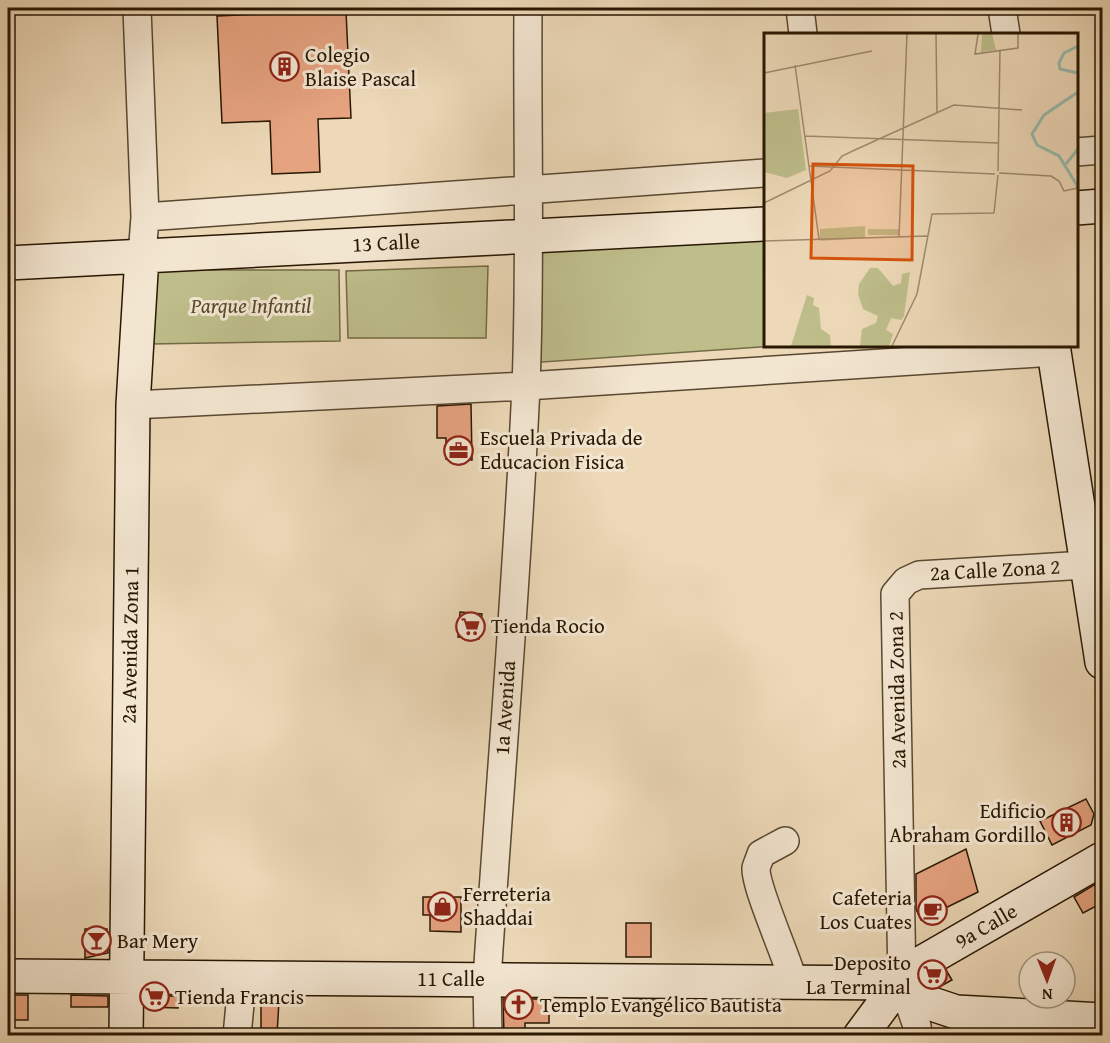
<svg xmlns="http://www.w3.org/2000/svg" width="1110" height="1043" font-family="'Gentium Book Plus',serif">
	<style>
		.green { fill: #bebe8b; stroke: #736a46; stroke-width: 1.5 }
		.building { fill: #e6a380; stroke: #281702; stroke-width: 1.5 }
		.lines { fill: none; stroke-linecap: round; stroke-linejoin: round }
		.street-casing { stroke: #594830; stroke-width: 30 }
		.secondary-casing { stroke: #281702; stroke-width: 36 }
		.street { stroke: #f3e6d1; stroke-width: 27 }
		.secondary { stroke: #f3e6d1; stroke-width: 33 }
		.labels { text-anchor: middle; stroke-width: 6; stroke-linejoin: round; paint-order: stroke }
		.poi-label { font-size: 21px; fill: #281702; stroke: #f3e6d1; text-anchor: start }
		.street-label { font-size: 21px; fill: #281702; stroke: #f3e6d1 }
		.park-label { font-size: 21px; font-style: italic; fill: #55492b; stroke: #f3e6d1 }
		.inset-river { fill: none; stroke: #99baaf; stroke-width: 3 }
		.inset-road { fill: none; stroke: #9e8b6f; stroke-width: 1.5 }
		.view { fill: #d5520b; fill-opacity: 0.15; stroke: #d5520b; stroke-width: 3 }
		.inset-edge { fill: none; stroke: #281702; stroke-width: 3 }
	</style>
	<rect width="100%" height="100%" fill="#edd9b8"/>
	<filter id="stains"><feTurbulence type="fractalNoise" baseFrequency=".00333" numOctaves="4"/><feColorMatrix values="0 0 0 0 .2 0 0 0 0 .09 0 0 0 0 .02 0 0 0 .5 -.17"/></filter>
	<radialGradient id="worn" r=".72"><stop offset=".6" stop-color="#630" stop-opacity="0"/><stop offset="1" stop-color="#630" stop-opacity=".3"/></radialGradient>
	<path class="green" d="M 765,213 L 765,345 L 791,345 L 528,363 L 519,230 Z
		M 488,266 L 486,338 L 348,338 L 346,271 Z
		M 148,270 L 339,270 L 340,341 L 150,344 Z"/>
	<path class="building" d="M 264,8 L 312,8 L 312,13 L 346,11 L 351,118 L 318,119 L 320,172 L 272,174 L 270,121 L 222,123 L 217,16 L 264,14 Z
		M 471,404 L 472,460 L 446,459 L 446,438 L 437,438 L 437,406 Z
		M 460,612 L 482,614 L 479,639 L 458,637 Z
		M 1086,799 L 1094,814 L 1091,825 L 1052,845 L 1040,821 Z
		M 966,849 L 978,892 L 921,920 L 916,909 L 916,874 Z
		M 1102,880 L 1102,903 L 1083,913 L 1074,897 Z
		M 423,897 L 461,897 L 461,932 L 430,931 L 430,915 L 423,915 Z
		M 626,923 L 651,923 L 651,957 L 626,957 Z
		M 85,929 L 107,929 L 108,953 L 85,958 Z
		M 946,970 L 952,980 L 939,987 L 929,980 Z
		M 8,995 L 28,995 L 28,1020 L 8,1020 Z
		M 71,995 L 108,996 L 108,1007 L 71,1007 Z
		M 145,996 L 178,996 L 178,1008 L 145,1007 Z
		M 261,997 L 292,997 L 292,1000 L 279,1001 L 277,1035 L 261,1035 Z
		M 503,999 L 549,999 L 549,1023 L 525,1023 L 525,1035 L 504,1035 Z
		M 636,1000 L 675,1000 L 675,1007 L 636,1008 Z"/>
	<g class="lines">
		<defs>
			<path id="street" d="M 137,8 L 145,217 L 142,256
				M 800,8 L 803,34
				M 1002,8 L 1006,34
				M 1076,152 L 1102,150
				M 145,217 L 765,173
				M 133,405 L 526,386 L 1054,352
				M 785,841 L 761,854 C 760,858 757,864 756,868 C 755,887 787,957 794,983
				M 237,1036 L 240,1004 L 248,978
				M 488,1036 L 487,979 C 500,781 517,584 526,386 C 531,261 527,136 528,11
				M 918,1036 L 917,1026 L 902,983 L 895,594 L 906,581 L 919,575 L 1102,564"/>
			<path id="secondary" d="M 1076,208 L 1102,206
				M 8,263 L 765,224
				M 1053,345 L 1102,662
				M 8,976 L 902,983 L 929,1003 L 956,1012 L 1102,1020
				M 126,1036 L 133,405 L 142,256
				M 860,1036 L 909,970 L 1102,859"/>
		</defs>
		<use href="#street" class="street-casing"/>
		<use href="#secondary" class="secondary-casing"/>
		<use href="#street" class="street"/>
		<use href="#secondary" class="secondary"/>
	</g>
	<defs>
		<symbol id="building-ring" viewBox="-11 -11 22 22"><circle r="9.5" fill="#f3e6d1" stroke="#8f2418" stroke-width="1.5"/><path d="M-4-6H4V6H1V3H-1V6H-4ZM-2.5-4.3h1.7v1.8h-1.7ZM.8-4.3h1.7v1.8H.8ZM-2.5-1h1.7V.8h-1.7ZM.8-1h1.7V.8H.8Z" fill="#8f2418"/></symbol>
		<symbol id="office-ring" viewBox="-11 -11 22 22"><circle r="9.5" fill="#f3e6d1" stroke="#8f2418" stroke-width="1.5"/><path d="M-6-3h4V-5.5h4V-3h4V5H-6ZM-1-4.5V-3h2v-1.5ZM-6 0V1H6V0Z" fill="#8f2418"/></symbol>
		<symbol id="supermarket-ring" viewBox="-11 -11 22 22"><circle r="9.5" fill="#f3e6d1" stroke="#8f2418" stroke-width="1.5"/><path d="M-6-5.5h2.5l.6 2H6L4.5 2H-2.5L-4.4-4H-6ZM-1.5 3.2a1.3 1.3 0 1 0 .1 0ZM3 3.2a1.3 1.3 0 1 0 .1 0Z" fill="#8f2418"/></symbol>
		<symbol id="shop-ring" viewBox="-11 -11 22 22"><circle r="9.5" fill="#f3e6d1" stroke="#8f2418" stroke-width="1.5"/><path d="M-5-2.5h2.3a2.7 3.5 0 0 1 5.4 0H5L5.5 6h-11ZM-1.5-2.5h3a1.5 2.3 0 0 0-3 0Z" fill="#8f2418"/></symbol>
		<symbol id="cafe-ring" viewBox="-11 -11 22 22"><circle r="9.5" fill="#f3e6d1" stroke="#8f2418" stroke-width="1.5"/><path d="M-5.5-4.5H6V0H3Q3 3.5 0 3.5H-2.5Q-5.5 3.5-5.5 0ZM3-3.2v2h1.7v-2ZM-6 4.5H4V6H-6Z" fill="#8f2418"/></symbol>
		<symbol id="bar-ring" viewBox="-11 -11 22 22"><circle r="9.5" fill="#f3e6d1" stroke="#8f2418" stroke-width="1.5"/><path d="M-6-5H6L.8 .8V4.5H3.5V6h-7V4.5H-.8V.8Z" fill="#8f2418"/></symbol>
		<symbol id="church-ring" viewBox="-11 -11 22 22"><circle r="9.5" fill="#f3e6d1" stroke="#8f2418" stroke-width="1.5"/><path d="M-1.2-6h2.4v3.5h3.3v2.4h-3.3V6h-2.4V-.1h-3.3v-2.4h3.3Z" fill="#8f2418"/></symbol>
	</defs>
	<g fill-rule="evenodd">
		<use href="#building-ring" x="268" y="50" width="33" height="33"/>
		<use href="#office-ring" x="442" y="434" width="33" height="33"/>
		<use href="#supermarket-ring" x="454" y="610" width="33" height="33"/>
		<use href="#building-ring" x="1050" y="806" width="33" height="33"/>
		<use href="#shop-ring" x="426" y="890" width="33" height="33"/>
		<use href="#cafe-ring" x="916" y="894" width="33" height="33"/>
		<use href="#bar-ring" x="80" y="924" width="33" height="33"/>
		<use href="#supermarket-ring" x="916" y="958" width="33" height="33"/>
		<use href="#supermarket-ring" x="138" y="980" width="33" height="33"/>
		<use href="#church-ring" x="502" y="988" width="33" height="33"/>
	</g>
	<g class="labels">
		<g class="poi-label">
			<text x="305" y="62">Colegio<tspan x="305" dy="24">Blaise Pascal</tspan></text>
			<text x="480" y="445">Escuela Privada de<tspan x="480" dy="24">Educacion Fisica</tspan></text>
			<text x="491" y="633">Tienda Rocio</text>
			<text x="1046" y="818" text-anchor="end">Edificio<tspan x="1046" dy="24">Abraham Gordillo</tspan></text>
			<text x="463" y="901">Ferreteria<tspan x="463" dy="24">Shaddai</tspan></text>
			<text x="912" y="905" text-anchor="end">Cafeteria<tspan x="912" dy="24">Los Cuates</tspan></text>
			<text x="117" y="948">Bar Mery</text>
			<text x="911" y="970" text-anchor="end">Deposito<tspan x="911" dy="24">La Terminal</tspan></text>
			<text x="175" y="1004">Tienda Francis</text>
			<text x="540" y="1012">Templo Evangélico Bautista</text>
		</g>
		<g class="street-label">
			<text transform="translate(386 243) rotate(-3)" y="7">13 Calle</text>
			<text transform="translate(995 570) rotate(-3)" y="7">2a Calle Zona 2</text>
			<text transform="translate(130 645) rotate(-89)" y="7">2a Avenida Zona 1</text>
			<text transform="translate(897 690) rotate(-91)" y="7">2a Avenida Zona 2</text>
			<text transform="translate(505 708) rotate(-86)" y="7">1a Avenida</text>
			<text transform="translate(986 926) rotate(-30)" y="7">9a Calle</text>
			<text x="451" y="986">11 Calle</text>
		</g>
		<g class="park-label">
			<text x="251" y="313">Parque Infantil</text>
		</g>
	</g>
	<g transform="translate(764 33)">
		<rect width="314" height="314" fill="#edd9b8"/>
		<path d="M 218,1 L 228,1 L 232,17 L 217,19 ZM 34,76 L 42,137 L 23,145 L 0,139 L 0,80 ZM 101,193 L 101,205 L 56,208 L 56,196 ZM 104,196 L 135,196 L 135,202 L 104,202 ZM 106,235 L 114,235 L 129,253 L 137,250 L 138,241 L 146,239 L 140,283 L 137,287 L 127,285 L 122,297 L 129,301 L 125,313 L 96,313 L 98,296 L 112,290 L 114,283 L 99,276 L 94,261 L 95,251 ZM 43,262 L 50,265 L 49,272 L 55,275 L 57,296 L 66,302 L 67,313 L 27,313 Z" fill="#bebe8b"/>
		<path class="inset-river" d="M 314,13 L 300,20 L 295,30 L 296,36 L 314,40M 314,59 L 280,82 L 268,101 L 273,112 L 295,123 L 314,154M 302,131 L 314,116"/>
		<path class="inset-road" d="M 172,1 L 173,80M 214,1 L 211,21 L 254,15 L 254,1M 31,32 L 55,206M 0,40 L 108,18M 41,103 L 234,110M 45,133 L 231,141M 234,138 L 236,18M 235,140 L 287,143 L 295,148 L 300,158 L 314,155M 0,170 L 66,138 L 78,123 L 93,116 L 190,72 L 258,77M 230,180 L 234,142M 135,204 L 143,1M 0,208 L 163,203M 128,313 L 153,261 L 168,181 L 230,180"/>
		<path class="view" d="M 49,131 L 149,133 L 148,227 L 47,225 Z"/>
		<rect width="314" height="314" class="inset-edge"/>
	</g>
	<rect width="1110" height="1043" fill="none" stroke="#edd9b8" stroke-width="30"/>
	<rect x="9" y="9" width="1092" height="1025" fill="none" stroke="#281702" stroke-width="3"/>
	<rect x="15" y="15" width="1080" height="1013" fill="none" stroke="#281702" stroke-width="1.5"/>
	<g transform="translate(1047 980) rotate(179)"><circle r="28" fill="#f3e6d1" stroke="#a2937e" stroke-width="1.5"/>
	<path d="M0-4.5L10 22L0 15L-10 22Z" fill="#8f2418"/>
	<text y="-9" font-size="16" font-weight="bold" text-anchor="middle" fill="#281702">N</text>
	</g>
	<rect width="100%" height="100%" filter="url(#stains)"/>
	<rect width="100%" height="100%" fill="url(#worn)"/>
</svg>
